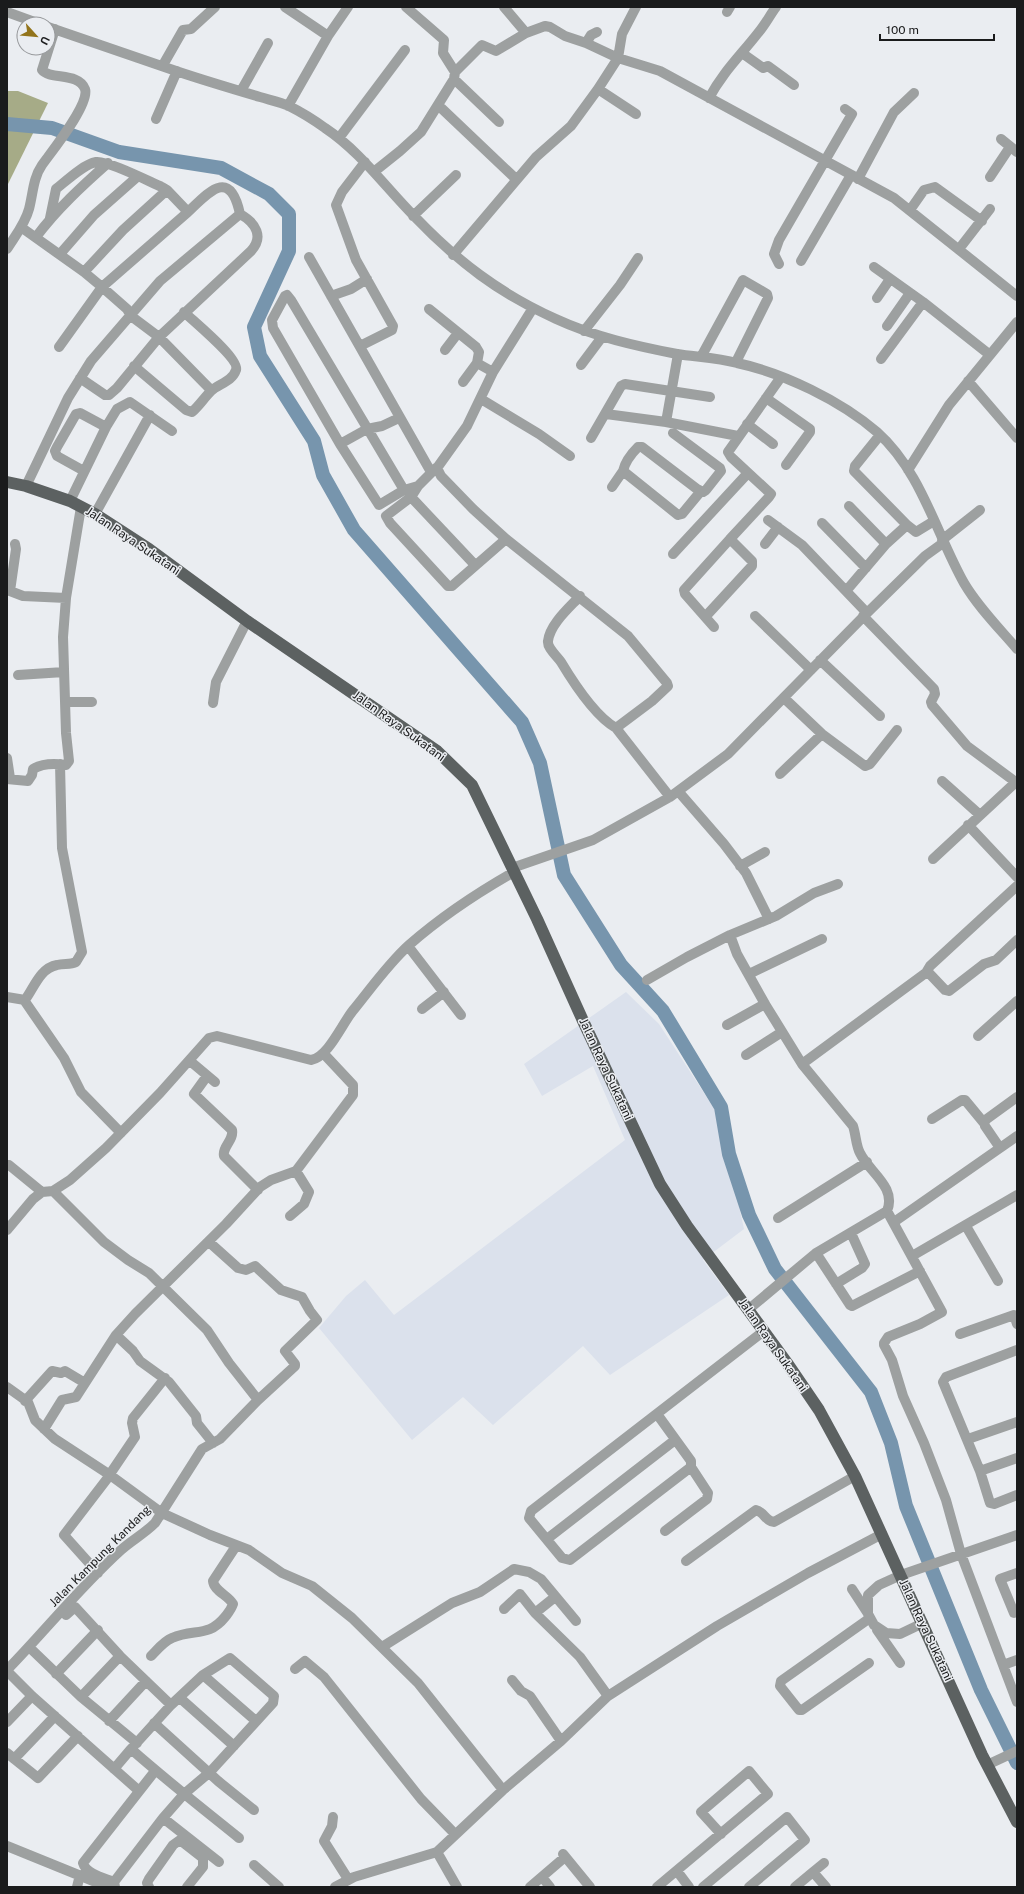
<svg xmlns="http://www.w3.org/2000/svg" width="1024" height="1894" font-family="'Public Sans',sans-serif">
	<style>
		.built { fill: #dbe1ec }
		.forest { fill: #a6ab87 }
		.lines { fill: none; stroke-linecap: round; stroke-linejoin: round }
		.river { stroke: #7795ad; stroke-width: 14 }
		.minor { stroke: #9da0a0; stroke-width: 10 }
		.major { stroke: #5c6161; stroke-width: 12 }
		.labels { text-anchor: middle; stroke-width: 3; stroke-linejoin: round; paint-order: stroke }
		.street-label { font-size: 12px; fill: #1a1b1c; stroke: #eaedf1 }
	</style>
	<rect width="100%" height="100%" fill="#eaedf1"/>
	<path class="built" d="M 626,992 L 659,1024 L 719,1116 L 744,1229 L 703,1260 L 729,1295 L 610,1375 L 583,1346 L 493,1425 L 463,1397 L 412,1440 L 319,1328 L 346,1296 L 365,1280 L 394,1315 L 625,1140 L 593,1066 L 542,1096 L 524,1064 Z"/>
	<path class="forest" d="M 7,91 L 18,91 L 48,103 L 7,186 Z"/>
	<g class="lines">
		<path class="river" d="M 7,124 L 52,128 L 119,152 L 221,168 L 269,194 L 289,214 L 289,251 L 254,327 L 260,356 L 314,441 L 323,475 L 354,530 L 522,722 L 540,763 L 564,875 L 621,965 L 663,1011 L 721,1107 L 729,1154 L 749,1215 L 775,1269 L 871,1392 L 891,1443 L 906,1506 L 981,1690 L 1017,1763"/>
		<path class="minor" d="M 285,7 L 328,36
			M 406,7 L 444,40 L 443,53 L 455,72
			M 504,7 L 526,33
			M 7,12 L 40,24
			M 727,12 L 730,7
			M 48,27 C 92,42 136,57 179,72 C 206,81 233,89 260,97 C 270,100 280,102 289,106 C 301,112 314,120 325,128 C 361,152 385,187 415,217 C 457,261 500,294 556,319 C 595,337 636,346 677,354 C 697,357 718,358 737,363 C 784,373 841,401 877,432 C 921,471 936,533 964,583 C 978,607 999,628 1017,649
			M 586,43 L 591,35 L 597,32
			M 742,53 L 763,68 L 768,66 L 794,85
			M 163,65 L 183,30 L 191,29 L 215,7
			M 454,79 L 499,122
			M 598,89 L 636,114
			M 241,91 L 268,43
			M 709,98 C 723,72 740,56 758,33 C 765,25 770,15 776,7
			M 438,105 L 516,179
			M 288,106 L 328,36 L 348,7
			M 156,119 L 177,71
			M 339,138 L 405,50
			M 1001,139 L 1017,152
			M 375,171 L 400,151 L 421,132 L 454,79 L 455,72 L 482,45 L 496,51 L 526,33 L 545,26 L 550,27 L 565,36 L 586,43 L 618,58 L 660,71 L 894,198 L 1017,296
			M 990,177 L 1010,147
			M 858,179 L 894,112 L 914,93
			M 910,210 L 924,190 L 935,187 L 982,221
			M 413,216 L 456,175
			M 50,218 L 56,189 C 66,181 84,164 96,162 C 107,160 150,182 162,187 L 167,190 L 188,212 L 102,287 L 59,347
			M 25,230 L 84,272 L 102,287 L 127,309 L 131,316 L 159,337 L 211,390
			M 36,237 C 57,209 82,186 108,163
			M 7,249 C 15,236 25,224 29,209 C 33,194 33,178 42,165 C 52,151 90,104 85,89 C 79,72 50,80 42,70 L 55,29
			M 959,249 L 990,209
			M 60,254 L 94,215 L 137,177
			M 453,255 L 536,157 L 571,126 L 598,89 L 618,58 L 622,34 L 636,7
			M 309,257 L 431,472
			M 801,261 L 851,175
			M 779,264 L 774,254 L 779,240 L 852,114 L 845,109
			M 874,267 L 923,302 L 990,355
			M 84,272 L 123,230 L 167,190
			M 331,296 L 351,289 L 367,279
			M 877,298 L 890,279
			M 533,308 L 493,372 L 467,426 L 437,468 L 441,476 L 473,509 L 506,539 L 628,636 L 667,683 L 668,686 L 652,701 L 616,728 L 670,797
			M 429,309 L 476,347 L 479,352 L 477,363 L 493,372
			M 887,326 L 910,293
			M 584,331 L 620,285 L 638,258
			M 360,346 L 392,330 L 393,326 L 356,260 L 336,205 L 342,192 L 365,162
			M 445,350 L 458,333
			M 701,357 L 743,280 L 767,294 L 768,298 L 736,362
			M 881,359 L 923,302
			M 581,365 L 602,337
			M 134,366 L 186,410 L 192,412 C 199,406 204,398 211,391 C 218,384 232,382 236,370 C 240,359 193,321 184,312
			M 80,378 L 105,395 L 109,395 L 117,388 L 159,337 L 251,251 C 264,237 256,223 240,214
			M 968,381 L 1017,438
			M 463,382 L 477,363
			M 766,398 L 810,429 L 810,432 L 786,465
			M 481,399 L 539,434 L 570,456
			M 606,414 L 666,422 L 738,436
			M 666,422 L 678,354
			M 747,424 L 773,444
			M 673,433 L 720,468 L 721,471 L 706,490 L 703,492 L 697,489 L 642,447 L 638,447 C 632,453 625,462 623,471 L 678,515 L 682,514 L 701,491
			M 880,435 L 855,466 L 854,471 L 907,525
			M 591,438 L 621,386 L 625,384 L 710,397
			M 340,444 L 367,429 L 382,426 L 399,418
			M 436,468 L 418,486 L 411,497 L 386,516 L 390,523 L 448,586 L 452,586 L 506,539
			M 908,470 L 949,405 L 1017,322
			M 84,471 L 57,456 L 55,451 L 57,447 L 76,414 L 80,413 L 106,427
			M 26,486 L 68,398 L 91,361 L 160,281 L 240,214 C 230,167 209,192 188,212
			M 612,487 L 623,471
			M 404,490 L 379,505 L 340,444 L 273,328 L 272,320 L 285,296 L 287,295 L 291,300 L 404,490 L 418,486
			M 411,497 L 475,565
			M 70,501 L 106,427 L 117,409 L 130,402 L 172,431
			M 849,506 L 886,544
			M 95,514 L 150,415
			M 768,520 L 802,545 L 867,613
			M 822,523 L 866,568
			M 942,540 L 980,510
			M 15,544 L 16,549 L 10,591 L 23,596 L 66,598
			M 765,544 L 778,527
			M 673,554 L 748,473
			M 846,591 L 886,544 L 907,525 L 916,532 L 934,521
			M 580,596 C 569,608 550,624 548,641 C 547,648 557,656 561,662 C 573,682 595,716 616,728
			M 706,616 L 752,566 L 752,561 L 730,539 L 769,497 L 771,494 L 731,457 L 728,452 L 781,377
			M 755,616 L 811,670
			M 863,616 L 934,689 L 935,694 L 931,702 L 932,705 L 967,746 L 1017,783
			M 714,627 L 685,594 L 684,590 L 730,539
			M 820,660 L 880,716
			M 18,675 L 64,672
			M 784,698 L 822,734 L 865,766 L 870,764 L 897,730
			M 65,702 L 92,702
			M 213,703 L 216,682 L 247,621
			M 7,758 L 10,778
			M 780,774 L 822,734
			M 7,779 L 28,781 L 32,775 L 33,769 C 43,763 54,763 66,765 L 69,761 L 66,733 L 63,637 L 66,598 L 81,507
			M 942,781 L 980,815
			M 678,791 L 724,844 L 746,873 L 769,919
			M 968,825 L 1017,877
			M 933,859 L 1016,782
			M 740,866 L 765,852
			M 512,868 L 593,840 L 670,797 L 728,754 L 867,613 L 925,556 L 943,543
			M 838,884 L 814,893 L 776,916 L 730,935 L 737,954 L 765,1004 L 802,1064 L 853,1126 C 856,1135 856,1146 860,1153 C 869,1172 897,1187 887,1211 L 942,1312 L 920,1324 L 888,1337 L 884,1343 L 884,1345 L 892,1360 L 903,1396 L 924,1443 L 946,1500 L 961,1554 L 1017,1702
			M 1017,886 L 930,966 L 927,971 L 945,990 L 949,991 L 984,964 L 996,960 L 1017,940
			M 408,946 L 461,1015
			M 749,974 L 822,939
			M 647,980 L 687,957 L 730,935
			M 7,997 L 25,1000 C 34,988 40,968 57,965 C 64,963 70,965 76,962 L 82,952 L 62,848 L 60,764
			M 24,1000 L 64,1058 L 81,1092 L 121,1133
			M 422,1009 L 444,992
			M 727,1025 L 765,1004
			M 978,1036 L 1017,1001
			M 746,1055 L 782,1032
			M 190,1061 L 215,1082
			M 802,1064 L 927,972
			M 207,1076 L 194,1094 L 232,1130 C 234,1140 222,1147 224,1156 L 258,1190
			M 932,1119 L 962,1100 L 965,1100 L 984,1123
			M 1000,1148 L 1017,1136
			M 9,1165 L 42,1192
			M 53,1191 L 104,1242 L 128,1260 L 149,1273 L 207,1330 L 229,1363 L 258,1400 L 295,1366 L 295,1364 L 285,1351 L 317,1320 L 310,1311 L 302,1297 L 281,1290 L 255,1266 L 246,1270 L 238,1268 L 209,1242
			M 290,1216 L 304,1204 L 309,1192 L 296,1171
			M 778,1218 L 867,1162
			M 894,1222 L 1000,1148 L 985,1126 L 984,1121 L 1017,1097
			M 966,1226 L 998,1281
			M 7,1230 L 33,1199 L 42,1192 L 53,1191 L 70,1180 L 106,1148 L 160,1093 L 209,1038 L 217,1036 L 311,1060 C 329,1057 343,1021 355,1008 C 372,987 389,963 409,945 C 441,917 477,893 514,872
			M 816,1253 L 850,1305 L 852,1306 L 920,1271
			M 912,1256 L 1017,1195
			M 836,1284 L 862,1268 L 865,1264 L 851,1233
			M 749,1309 L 816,1253 L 887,1211
			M 960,1334 L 1014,1315 L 1017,1324
			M 116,1335 L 133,1351 L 140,1361 L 169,1382 L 196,1416 L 197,1423 L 213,1443
			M 1017,1350 L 946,1377 L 943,1382 L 980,1471 L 1017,1458
			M 7,1387 L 28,1402 L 35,1420 L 55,1439 L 110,1475 L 162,1513 L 210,1535 L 249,1550 L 282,1573 L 312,1586 L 352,1618 L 418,1683 L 503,1790
			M 25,1401 L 52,1371 L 61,1373 L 65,1371 L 85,1383
			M 657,1414 L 691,1461 L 691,1467 L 570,1560 L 562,1558 L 529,1518 L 531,1511 L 764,1331
			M 44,1429 L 62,1400 L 76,1397 L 116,1335 L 135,1314 L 226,1224 L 260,1187 L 271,1180 L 296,1171 L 353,1095 L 353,1085 L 324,1054
			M 968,1439 L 1017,1422
			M 980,1471 L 990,1503 L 994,1504 L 1017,1495
			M 110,1474 L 135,1437 L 132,1423 L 133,1418 L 165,1378
			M 665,1531 L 707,1499 L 708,1493 L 691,1467
			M 547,1539 L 675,1440
			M 686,1561 L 756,1510 C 764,1512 766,1522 774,1522 L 855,1476
			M 98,1573 L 64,1535 L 110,1475
			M 1017,1573 L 1000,1579 L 1014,1613 L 1017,1611
			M 852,1589 L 867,1612
			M 504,1609 L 520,1594 L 535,1613 L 555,1597
			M 535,1613 L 580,1657 L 608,1696
			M 66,1615 L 75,1607 L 120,1656 L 171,1705
			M 923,1623 L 900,1634 L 886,1633 L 874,1625 L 868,1614 L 868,1595 L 879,1585 L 901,1575 L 1017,1535
			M 877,1630 L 900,1663
			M 29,1647 L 81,1697 L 137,1743
			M 382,1647 L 452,1603 L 480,1592 L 514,1569 L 529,1572 L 541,1579 L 576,1621
			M 151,1656 C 157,1650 164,1641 172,1638 C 194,1628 208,1638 225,1617 C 228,1613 231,1610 233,1604 C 228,1595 214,1591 213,1581 L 236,1546
			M 869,1663 L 802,1710 L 799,1710 L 780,1686 L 781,1681 L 870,1618
			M 1003,1665 L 1017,1660
			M 295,1669 L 305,1661 L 324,1677 L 421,1799 L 455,1834
			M 7,1670 C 45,1631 80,1587 121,1550 C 132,1540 144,1534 155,1523 L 202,1449 L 220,1439 L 258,1400
			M 10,1674 L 32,1696 L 138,1790
			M 56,1674 L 98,1630
			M 203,1675 L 256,1721
			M 512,1680 L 521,1691 L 530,1696 L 561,1741
			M 81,1697 L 120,1656
			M 180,1698 L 234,1746
			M 109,1721 L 146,1681
			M 7,1722 L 32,1696
			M 154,1723 L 218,1781 L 254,1810
			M 7,1753 L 38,1778 L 78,1736
			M 14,1759 L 55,1716
			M 987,1765 L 1017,1751
			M 114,1769 L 131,1749
			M 333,1817 L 332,1826 L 324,1841 L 348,1879
			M 163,1818 L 219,1862
			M 7,1846 L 108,1887
			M 437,1852 L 457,1887
			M 563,1854 L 590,1887
			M 254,1865 L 279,1887
			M 677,1871 L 689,1887
			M 813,1872 L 824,1863
			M 542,1877 L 550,1887
			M 114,1882 C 104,1878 86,1874 83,1863 L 155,1771
			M 77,1887 L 80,1875
			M 115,1887 L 114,1882 L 163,1818 L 184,1794 L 210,1772 L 273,1703 L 274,1696 L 230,1658 L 203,1675 L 171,1705 L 131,1749 C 166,1780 203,1809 239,1838
			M 149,1887 L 147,1883 L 149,1879 L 173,1845 L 180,1840 L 203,1858 L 203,1867 L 187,1887
			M 335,1887 L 354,1877 L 437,1852 L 503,1790 L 561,1741 L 608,1696 L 717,1626 L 808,1573 L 882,1534
			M 530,1887 L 565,1857
			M 657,1887 L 768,1794 L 749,1771 L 701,1812 L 721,1834
			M 703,1887 L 787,1817 L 805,1840 L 749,1887
			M 795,1887 L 813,1872 L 826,1887"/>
		<path class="major" d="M 7,482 L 26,486 L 70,501 L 95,514 L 149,549 L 247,621 L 437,751 L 472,785 L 537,919 L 584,1023 L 660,1184 L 687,1226 L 787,1363 L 819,1410 L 855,1476 L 982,1755 L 1017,1822"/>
	</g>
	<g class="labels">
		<g class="street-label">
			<text transform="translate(133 541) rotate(34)" y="4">Jalan Raya Sukatani</text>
			<text transform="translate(399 726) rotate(36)" y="4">Jalan Raya Sukatani</text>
			<text transform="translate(606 1069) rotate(65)" y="4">Jalan Raya Sukatani</text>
			<text transform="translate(773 1345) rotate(55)" y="4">Jalan Raya Sukatani</text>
			<text transform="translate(100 1556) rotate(-45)" y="4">Jalan Kampung Kandang</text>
			<text transform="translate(926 1630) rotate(65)" y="4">Jalan Raya Sukatani</text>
		</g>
	</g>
	<rect width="1024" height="1894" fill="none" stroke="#1a1b1c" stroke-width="16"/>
	<g transform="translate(36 36) rotate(117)"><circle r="19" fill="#eaedf1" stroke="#97999c"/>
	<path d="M0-3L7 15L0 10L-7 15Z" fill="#92741b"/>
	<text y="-6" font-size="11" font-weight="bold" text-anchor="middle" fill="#1a1b1c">U</text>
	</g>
	<path d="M880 34v6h114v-6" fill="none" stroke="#1a1b1c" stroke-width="2"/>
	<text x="886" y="34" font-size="12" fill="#1a1b1c" stroke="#eaedf1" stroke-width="3" paint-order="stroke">100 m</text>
</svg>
